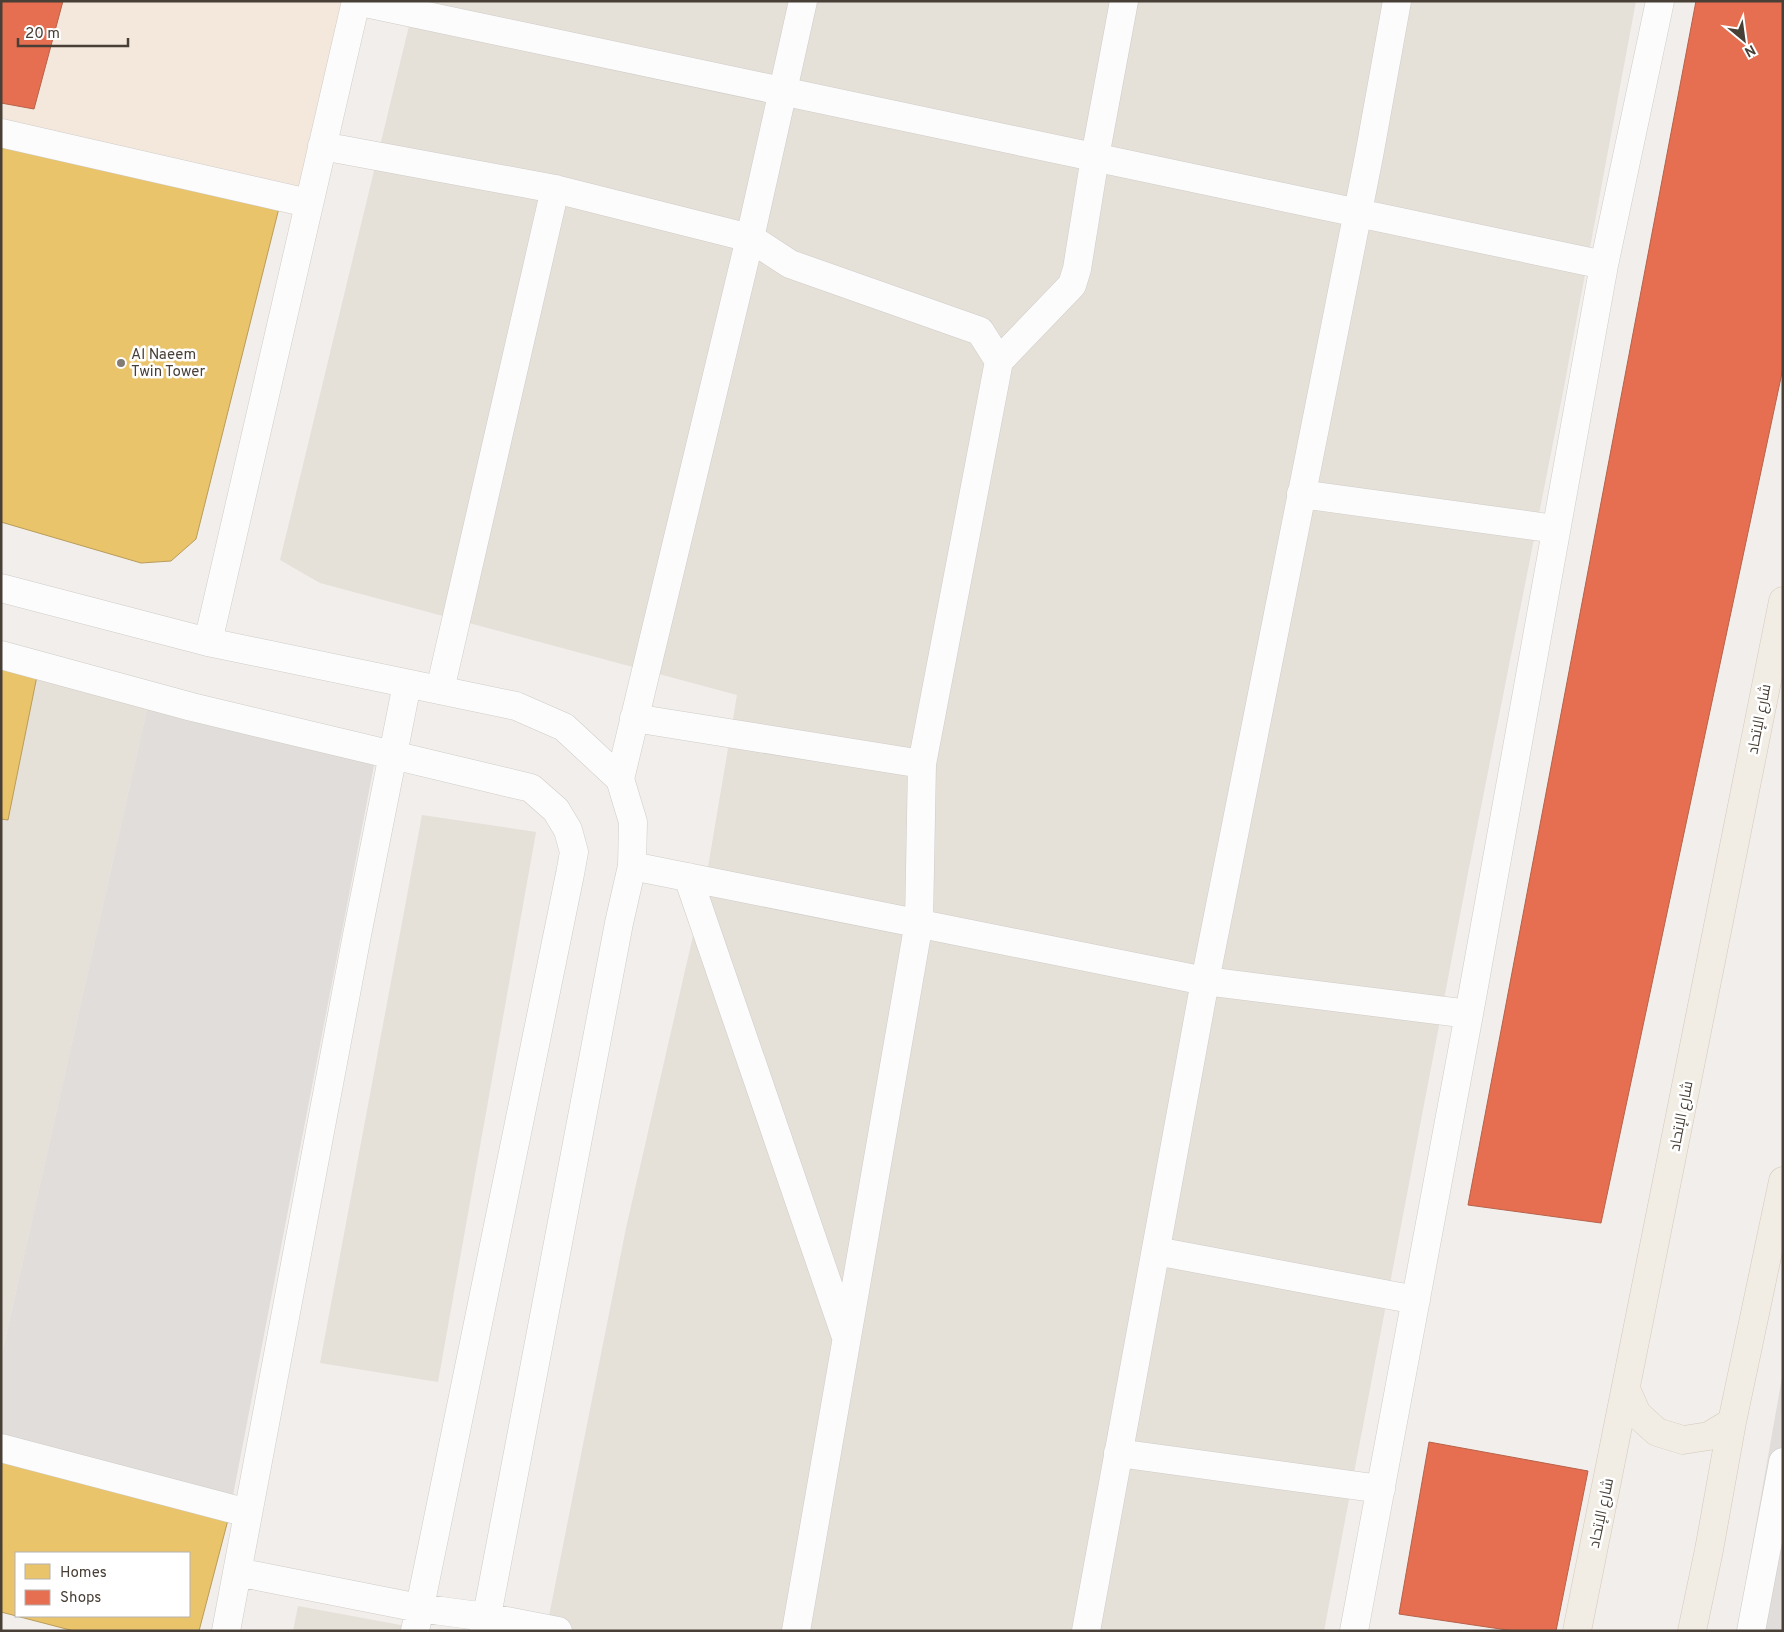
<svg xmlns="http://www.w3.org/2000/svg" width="1784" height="1632" font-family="Overpass,Cairo,sans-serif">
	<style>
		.residential { fill: #e5e0d8 }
		.commercial { fill: #f4e8dd }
		.parking { fill: #e0ddda }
		.homes { fill: #e9c46a; stroke: #b99c5a; fill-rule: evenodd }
		.shops { fill: #e76f51; stroke: #b76149 }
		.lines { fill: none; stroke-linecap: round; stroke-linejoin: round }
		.minor-casing { stroke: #cfccc8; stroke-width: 29 }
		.major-casing { stroke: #d4c9b8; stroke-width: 29 }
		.minor { stroke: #fdfcfc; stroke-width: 28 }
		.major { stroke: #f1ece4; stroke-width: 28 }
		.poi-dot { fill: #837c75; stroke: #fff; stroke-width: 2 }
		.labels { text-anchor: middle; stroke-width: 5; stroke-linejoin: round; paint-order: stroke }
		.poi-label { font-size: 15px; fill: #483f36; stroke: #fff; text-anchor: start }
		.street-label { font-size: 15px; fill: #483f36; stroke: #fff }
	</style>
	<rect width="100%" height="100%" fill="#f1eeeb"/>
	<path class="residential" d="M 415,1 L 1636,1 L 1564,387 L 1468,873 L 1324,1631 L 546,1631 L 626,1228 L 706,879 L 737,695 L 320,583 L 280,560 Z
		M 1,661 L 150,696 L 1,1358 Z
		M 422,815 L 536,832 L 438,1382 L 320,1363 Z
		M 298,1606 L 422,1629 L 422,1631 L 293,1631 Z"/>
	<path class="commercial" d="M 1,1 L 356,1 L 308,203 L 1,133 Z"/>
	<path class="parking" d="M 150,696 L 376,755 L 229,1516 L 1,1458 L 1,1358 Z
		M 1783,1372 L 1783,1631 L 1737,1631 Z"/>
	<path class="homes" d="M 1,147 L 280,204 L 196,539 L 171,561 L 141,563 L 1,522 Z
		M 1,661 L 38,671 L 8,820 L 1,819 Z
		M 1,1458 L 229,1516 L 199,1631 L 74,1631 L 1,1612 ZM 16,1553 L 189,1553 L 189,1616 L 16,1616 Z"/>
	<path class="shops" d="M 1,1 L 63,1 L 34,109 L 1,103 Z
		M 1696,1 L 1783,1 L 1783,368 L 1601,1223 L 1468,1205 Z
		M 1429,1442 L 1588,1471 L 1556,1631 L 1514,1631 L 1399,1614 Z"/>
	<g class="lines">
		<defs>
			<path id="minor" d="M 356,1 L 1604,265
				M 1,133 L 308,203
				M 322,146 L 555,189 L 750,238 L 790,264 L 980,331 L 999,361
				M 1301,494 L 1556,529
				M 1,588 L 208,642 L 516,706 L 564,727 L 620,779 L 633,822 L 632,866 L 619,923 L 484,1631
				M 208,642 L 356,1
				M 1,655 L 192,707 L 531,788 L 556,810 L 568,830 L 574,852 L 570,874 L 415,1631
				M 440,690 L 555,189
				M 634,718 L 922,764
				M 620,779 L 750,238 L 803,1
				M 632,866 L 1205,981 L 1469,1014
				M 688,877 L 846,1337
				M 1156,1251 L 1416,1300
				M 1,1448 L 248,1513
				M 1118,1453 L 1381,1489
				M 237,1572 L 419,1608 L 486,1617 L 558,1631
				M 226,1631 L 357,935 L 407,684
				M 796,1631 L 919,922 L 922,764 L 999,361 L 1072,285 L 1077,269 L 1095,157 L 1124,1
				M 1086,1631 L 1205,981 L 1369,156 L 1397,1
				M 1354,1631 L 1469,1014 L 1604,265 L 1660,1
				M 1751,1631 L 1783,1462"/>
			<path id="major" d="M 1626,1389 L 1637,1414 L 1657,1432 L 1683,1440 L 1709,1436 L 1732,1422
				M 1577,1631 L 1783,601
				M 1692,1631 L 1709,1550 L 1732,1422 L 1783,1181"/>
		</defs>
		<use href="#minor" class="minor-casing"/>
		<use href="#major" class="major-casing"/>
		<use href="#minor" class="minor"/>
		<use href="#major" class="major"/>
	</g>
	<circle class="poi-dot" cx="121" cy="363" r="5"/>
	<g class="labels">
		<g class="poi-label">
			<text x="131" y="359">Al Naeem<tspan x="131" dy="17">Twin Tower</tspan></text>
		</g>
		<g class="street-label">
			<text transform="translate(1759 719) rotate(-79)" y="5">شارع الإتحاد</text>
			<text transform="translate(1681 1116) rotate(-79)" y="5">شارع الإتحاد</text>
			<text transform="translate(1601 1513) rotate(-78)" y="5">شارع الإتحاد</text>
		</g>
	</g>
	<rect width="1784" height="1632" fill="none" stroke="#483f36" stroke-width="5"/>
	<rect x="15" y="1552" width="175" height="65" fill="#ffffff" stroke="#b6b2af"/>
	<rect x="25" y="1564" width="25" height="15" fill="#e9c46a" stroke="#b6b2af"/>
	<text x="60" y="1577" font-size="15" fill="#483f36">Homes</text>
	<rect x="25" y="1590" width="25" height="15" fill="#e76f51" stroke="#b6b2af"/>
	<text x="60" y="1602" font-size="15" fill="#483f36">Shops</text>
	<g transform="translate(1744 40) rotate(151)" stroke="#ffffff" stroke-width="4" paint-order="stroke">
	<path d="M0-4L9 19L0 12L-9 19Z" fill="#483f36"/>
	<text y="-8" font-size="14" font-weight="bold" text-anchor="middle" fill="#483f36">N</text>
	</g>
	<path d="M18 38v8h110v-8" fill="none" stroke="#483f36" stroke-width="2.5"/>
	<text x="25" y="38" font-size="15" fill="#483f36" stroke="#ffffff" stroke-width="4" paint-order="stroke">20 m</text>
</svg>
